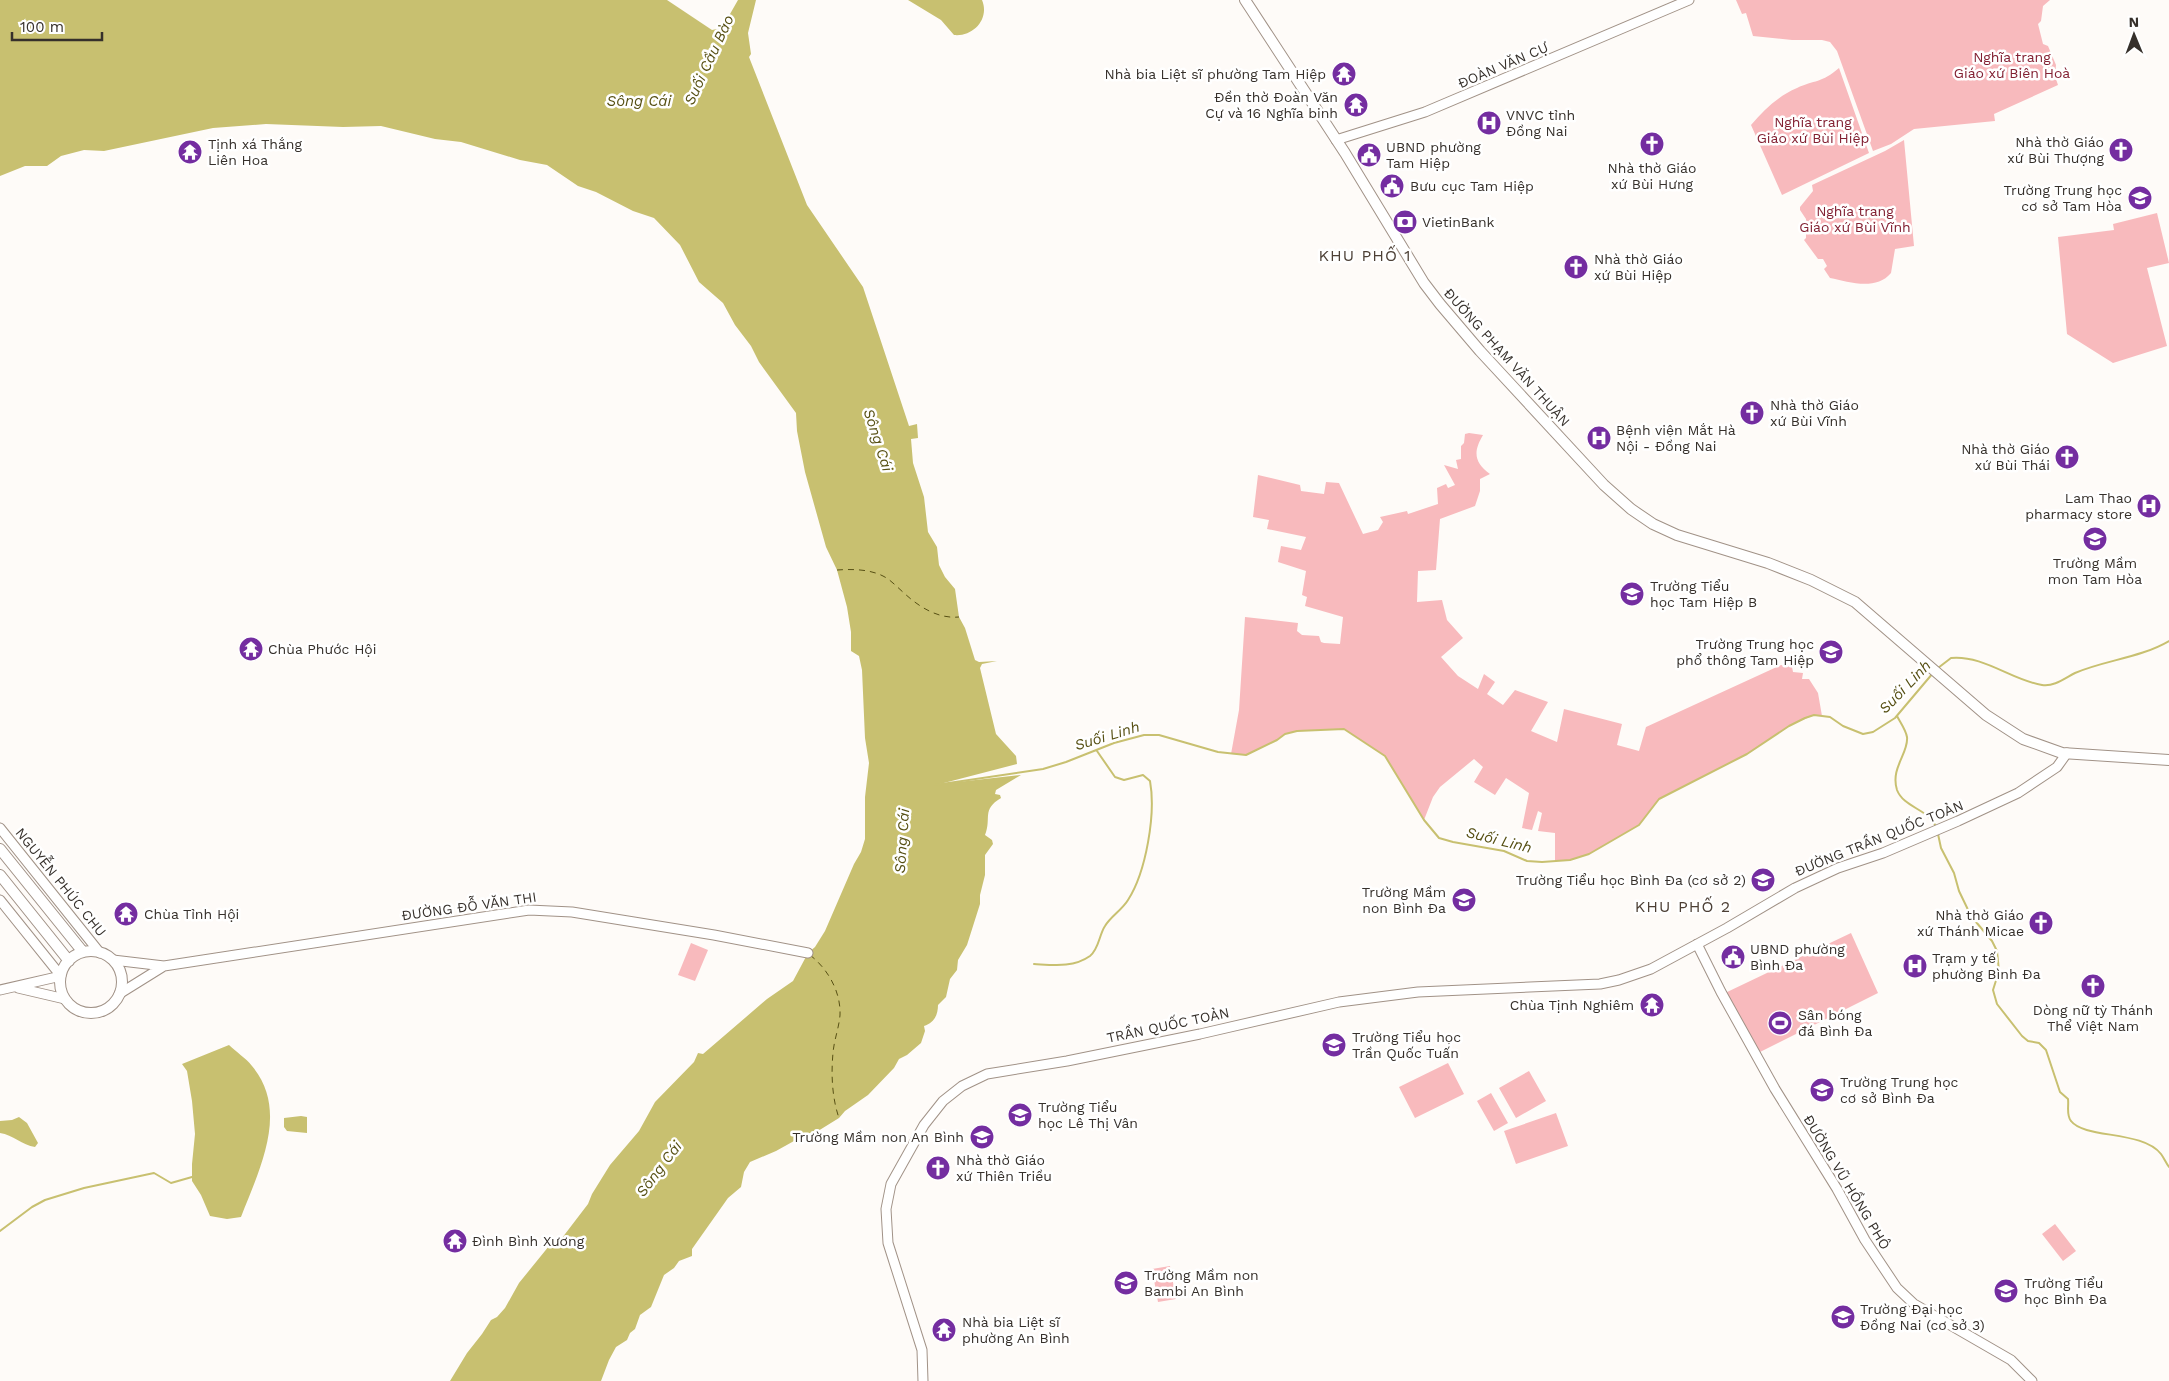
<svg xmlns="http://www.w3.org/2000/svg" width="2169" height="1381" font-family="'Work Sans',sans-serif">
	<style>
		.green { fill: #f8babd }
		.water { fill: #c8c070 }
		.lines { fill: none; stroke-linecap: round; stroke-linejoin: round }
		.stream { stroke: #c8c070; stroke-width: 2 }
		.ferry { stroke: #575014; stroke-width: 1; stroke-dasharray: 6 5; stroke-linecap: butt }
		.secondary-casing { stroke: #a19287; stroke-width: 11 }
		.primary-casing { stroke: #a19287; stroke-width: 12 }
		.secondary { stroke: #fff; stroke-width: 9 }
		.primary { stroke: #fff; stroke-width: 10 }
		.labels { text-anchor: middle; stroke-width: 5; stroke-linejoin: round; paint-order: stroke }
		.park-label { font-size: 14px; fill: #822032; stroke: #fff }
		.street-label { font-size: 14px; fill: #36302b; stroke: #fff }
		.poi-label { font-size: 14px; fill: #36302b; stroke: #fff; text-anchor: start }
		.water-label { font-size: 15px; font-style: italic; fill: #575014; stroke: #fff }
		.quarter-label { font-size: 16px; letter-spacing: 1px; fill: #4d4036; stroke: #fff }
	</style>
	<rect width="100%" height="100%" fill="#fefbf8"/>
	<path class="green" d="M 1736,0 L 2050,0 L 2043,6 L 2041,21 L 2038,24 L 2043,44 L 2048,46 L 2056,65 L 2055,76 L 2058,85 L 1994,114 L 1995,121 L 1914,129 L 1891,144 L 1873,151 L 1837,51 L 1830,42 L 1822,40 L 1792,40 L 1753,36 L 1746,13 L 1742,14 Z
		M 1839,68 L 1869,153 L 1782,195 L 1751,125 C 1764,110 1778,96 1797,88 C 1814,80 1822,83 1839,68 Z
		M 1904,140 L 1914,246 L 1895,249 L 1891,273 C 1876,291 1849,282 1830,278 L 1824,269 L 1827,266 L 1823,259 L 1818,259 L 1804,240 L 1806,238 L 1806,219 L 1800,210 L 1800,207 L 1813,191 L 1812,185 L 1885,151 Z
		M 2157,213 L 2169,263 L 2147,268 L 2167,346 L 2113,363 L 2067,334 L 2058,237 L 2114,230 L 2113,224 Z
		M 1469,433 L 1483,435 C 1473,452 1474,462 1490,474 L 1480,479 L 1480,491 L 1475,506 L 1440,519 L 1436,570 L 1418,571 L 1417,602 L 1442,600 L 1447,620 L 1463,638 L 1441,657 L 1458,676 L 1478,689 L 1484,674 L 1495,682 L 1487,694 L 1503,705 L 1515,690 L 1548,702 L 1531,731 L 1557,742 L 1564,709 L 1622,724 L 1617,745 L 1639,751 L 1646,727 L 1781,665 L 1792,667 L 1793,672 L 1803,673 L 1802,679 L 1809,679 L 1818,693 L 1822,716 L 1814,715 L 1789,726 L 1747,754 L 1659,799 L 1639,825 L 1589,854 L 1570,860 L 1555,861 L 1555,833 L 1538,831 L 1542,813 L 1538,811 L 1532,830 L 1522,828 L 1529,793 L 1506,778 L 1495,795 L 1474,782 L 1483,767 L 1474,759 L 1440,787 L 1433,797 L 1424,820 L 1385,756 L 1344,729 L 1297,731 L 1285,734 L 1277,740 L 1246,755 L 1231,754 L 1239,710 L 1245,617 L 1298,623 L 1297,631 L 1302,635 L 1319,636 L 1321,642 L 1324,643 L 1340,644 L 1343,617 L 1305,606 L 1307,597 L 1302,595 L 1306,571 L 1278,562 L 1281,546 L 1301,550 L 1306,537 L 1267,529 L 1269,520 L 1253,517 L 1258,475 L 1300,485 L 1301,491 L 1324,494 L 1326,482 L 1339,483 L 1363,534 L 1378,530 L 1383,522 L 1380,517 L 1407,511 L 1408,514 L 1438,504 L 1437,488 L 1446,484 L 1448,488 L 1455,485 L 1444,465 L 1458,469 L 1456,460 L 1461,459 L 1461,446 L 1464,443 L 1465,434 Z
		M 1851,933 L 1878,993 L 1758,1053 L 1725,993 Z
		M 691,943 L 708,950 L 695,981 L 678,975 Z
		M 1448,1063 L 1464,1094 L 1415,1118 L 1399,1087 Z
		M 1529,1071 L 1546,1101 L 1516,1118 L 1499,1088 Z
		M 1491,1093 L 1508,1123 L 1494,1131 L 1477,1101 Z
		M 1556,1113 L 1568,1146 L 1516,1164 L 1504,1131 Z
		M 2055,1224 L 2076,1251 L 2063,1261 L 2042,1234 Z
		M 1170,1266 L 1176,1299 L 1158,1302 L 1152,1269 Z"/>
	<path class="water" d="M 0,0 L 667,0 L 712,30 L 722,28 L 738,0 L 756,0 L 748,33 L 751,54 L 749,57 L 807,205 L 863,287 L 909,426 L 917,424 L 918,438 L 911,439 L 913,463 L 924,497 L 928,532 L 937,547 L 939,565 L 945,577 L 955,589 L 959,617 L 965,628 L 975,660 L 979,662 L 997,661 L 982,664 L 980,668 L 996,734 L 1016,756 L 1017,764 L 940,784 L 1021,775 L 996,790 L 995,794 L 1000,795 L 1001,798 C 981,810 992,818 985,835 L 992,840 L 993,844 L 985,855 L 985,875 L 980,895 L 980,904 L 967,945 L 958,960 L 957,970 L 950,979 L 946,997 L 938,1005 C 938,1015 934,1023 924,1026 L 925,1031 L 921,1043 L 907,1055 L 899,1059 L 894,1068 L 868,1095 L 845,1111 L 839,1118 L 818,1131 L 803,1136 L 776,1151 L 750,1162 L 744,1172 L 741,1187 L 728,1198 L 692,1249 L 692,1256 L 679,1261 L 674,1268 L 664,1275 L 651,1307 L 640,1315 L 635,1329 L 630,1333 L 627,1340 L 616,1347 L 609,1360 L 601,1381 L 450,1381 L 467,1353 L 482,1334 L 491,1320 L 497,1317 L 505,1308 L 519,1283 L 549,1246 L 562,1238 L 588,1204 L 592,1194 L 610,1165 L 639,1131 L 655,1102 L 694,1062 L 698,1053 L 703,1054 L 767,999 L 793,981 L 808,953 L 815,947 L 825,931 L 854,864 L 861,852 L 865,839 L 865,797 L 869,763 L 865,738 L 862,670 L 859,656 L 851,651 L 851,632 L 847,607 L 837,570 L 826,547 L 805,472 L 797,431 L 796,413 L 759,362 L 751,346 L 735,325 L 723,303 L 699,282 L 680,245 L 654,218 L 633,211 L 596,192 L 578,186 L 547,165 L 520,160 L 461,142 L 435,139 L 381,126 L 343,127 L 266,124 L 213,128 L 104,151 L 84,150 L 61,156 L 47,166 L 25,166 L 0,176 Z
		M 908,0 L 982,0 C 990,19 973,37 954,35 L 941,20 Z
		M 229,1045 C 236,1052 246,1058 252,1066 C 290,1111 259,1170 241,1217 L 227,1219 L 210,1216 L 201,1195 L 192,1181 L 192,1164 L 195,1134 L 192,1101 L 187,1071 L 182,1064 Z
		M 301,1116 L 307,1117 L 307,1133 L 287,1131 L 284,1127 L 284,1118 Z
		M 19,1117 L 27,1123 L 38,1143 L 35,1147 C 22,1145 13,1135 0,1133 L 0,1121 L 12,1120 Z"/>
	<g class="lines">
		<path class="stream" d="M 1938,668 L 1951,658 C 1984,655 2011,680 2042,685 C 2054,687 2065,678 2075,673 C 2105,660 2140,658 2169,641
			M 1897,716 C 1900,722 1906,730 1907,737 C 1909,753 1890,768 1897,790 C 1904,808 1929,809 1936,827
			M 935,785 L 1043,769 L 1066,762 L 1114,743 L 1144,735 L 1159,735 L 1218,752 L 1246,755 L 1277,740 L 1285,734 L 1297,731 L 1344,729 L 1385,756 L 1424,820 L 1439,838 L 1453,842 L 1504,851 L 1527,861 L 1542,862 L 1570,860 L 1589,854 L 1639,825 L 1659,799 L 1747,754 L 1789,726 L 1805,718 L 1814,715 L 1830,717 L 1843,726 L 1863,734 L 1873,732 L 1895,718 L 1933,673
			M 1938,834 L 1941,848 L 1954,873 L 1959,891 L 1971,916 L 1992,941 L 1997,951 L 1999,971 L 1993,990 L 1997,1004 L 2022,1036 L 2028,1041 L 2039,1043 L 2046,1050 L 2060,1092 L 2068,1099 C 2069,1106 2066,1115 2071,1121 C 2085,1139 2142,1130 2161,1154 C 2164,1158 2166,1163 2169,1167
			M 1034,964 C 1053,965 1073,968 1090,956 C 1099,949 1099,935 1105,926 C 1111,916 1122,910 1128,900 C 1146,872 1156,814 1150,781 L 1143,775 L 1124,780 L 1115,777 L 1097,751
			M 0,1231 L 32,1207 L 45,1200 L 84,1188 L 154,1173 L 171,1183 L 192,1177"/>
		<path class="ferry" d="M 837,570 C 852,569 869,569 883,576 C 891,580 897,587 904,593 C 919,607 938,619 959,617
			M 810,955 C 828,969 841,992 840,1015 C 839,1028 834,1040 833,1053 C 831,1074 832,1098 839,1118"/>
		<defs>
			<path id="secondary" d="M 1336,140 L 1425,112 L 1689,0
				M 0,828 L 100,953
				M 0,900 L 61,976 L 0,990
				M 1697,944 L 1721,992 L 1775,1089 L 1837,1189 L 1865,1240 L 1897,1288 L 1914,1304 L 2011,1360 L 2032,1381
				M 113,960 L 164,966 L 529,910 L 572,912 L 714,935 L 808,953
				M 18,988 L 65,999
				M 119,994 L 164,966
				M 923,1381 L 922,1350 L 888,1243 L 886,1209 L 891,1184 L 924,1125 L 943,1101 L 962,1086 L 987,1074 L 1067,1061 L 1200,1034 L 1339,1002 L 1418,992 L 1600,984 L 1619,980 L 1651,969 L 1727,928 L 1795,888 L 1838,868 L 1883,853 L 1958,821 L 2018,793 L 2057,767 L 2067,753"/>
			<path id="primary" d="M 1245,0 L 1345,153 L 1424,283 L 1440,304 L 1480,351 L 1604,485 L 1631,509 L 1653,524 L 1677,535 L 1768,563 L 1811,580 L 1855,602 L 1986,715 L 2023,739 L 2062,753 L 2169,760
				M 0,849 L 83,952
				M 0,875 L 69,961
				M60 982a31 31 0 1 1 62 0a31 31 0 1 1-62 0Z"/>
		</defs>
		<use href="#secondary" class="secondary-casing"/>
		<use href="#primary" class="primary-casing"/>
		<use href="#secondary" class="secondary"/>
		<use href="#primary" class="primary"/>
	</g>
	<defs>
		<symbol id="temple-disc" viewBox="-11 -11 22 22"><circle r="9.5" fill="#742da0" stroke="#fff"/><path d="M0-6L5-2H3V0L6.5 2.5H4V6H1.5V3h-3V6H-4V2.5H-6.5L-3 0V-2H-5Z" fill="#fff"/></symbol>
		<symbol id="hospital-disc" viewBox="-11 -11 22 22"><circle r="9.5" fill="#742da0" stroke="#fff"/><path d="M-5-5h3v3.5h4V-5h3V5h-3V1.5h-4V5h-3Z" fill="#fff"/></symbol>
		<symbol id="church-disc" viewBox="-11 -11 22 22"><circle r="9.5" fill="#742da0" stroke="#fff"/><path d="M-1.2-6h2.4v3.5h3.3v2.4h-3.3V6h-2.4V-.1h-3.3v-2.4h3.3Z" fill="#fff"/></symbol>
		<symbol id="civic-disc" viewBox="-11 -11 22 22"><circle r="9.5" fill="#742da0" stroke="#fff"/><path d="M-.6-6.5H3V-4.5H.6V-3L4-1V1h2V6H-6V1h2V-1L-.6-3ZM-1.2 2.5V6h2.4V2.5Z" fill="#fff"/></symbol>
		<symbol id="school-disc" viewBox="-11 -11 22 22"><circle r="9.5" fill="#742da0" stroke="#fff"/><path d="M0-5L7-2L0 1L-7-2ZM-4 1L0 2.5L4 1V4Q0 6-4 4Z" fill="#fff"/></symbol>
		<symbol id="bank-disc" viewBox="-11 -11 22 22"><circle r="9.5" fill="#742da0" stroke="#fff"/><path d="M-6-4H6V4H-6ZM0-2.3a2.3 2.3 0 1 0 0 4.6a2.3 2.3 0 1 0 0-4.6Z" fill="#fff"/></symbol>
		<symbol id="stadium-disc" viewBox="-11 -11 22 22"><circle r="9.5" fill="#742da0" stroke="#fff"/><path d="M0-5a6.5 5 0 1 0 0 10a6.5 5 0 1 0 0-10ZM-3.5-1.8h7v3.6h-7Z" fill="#fff"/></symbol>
		<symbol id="university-disc" viewBox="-11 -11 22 22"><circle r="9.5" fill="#742da0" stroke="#fff"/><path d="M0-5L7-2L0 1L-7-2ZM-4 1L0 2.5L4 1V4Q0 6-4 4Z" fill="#fff"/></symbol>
	</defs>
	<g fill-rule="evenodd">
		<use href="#temple-disc" x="1330" y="60" width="28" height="28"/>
		<use href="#temple-disc" x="1342" y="91" width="28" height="28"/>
		<use href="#hospital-disc" x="1475" y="109" width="28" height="28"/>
		<use href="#church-disc" x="1638" y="130" width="28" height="28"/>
		<use href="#church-disc" x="2107" y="136" width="28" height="28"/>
		<use href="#temple-disc" x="176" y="138" width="28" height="28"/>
		<use href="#civic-disc" x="1355" y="141" width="28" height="28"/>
		<use href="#civic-disc" x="1378" y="172" width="28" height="28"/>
		<use href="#school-disc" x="2126" y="184" width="28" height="28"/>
		<use href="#bank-disc" x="1391" y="208" width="28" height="28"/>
		<use href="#church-disc" x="1562" y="253" width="28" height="28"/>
		<use href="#church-disc" x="1738" y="399" width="28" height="28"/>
		<use href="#hospital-disc" x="1585" y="424" width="28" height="28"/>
		<use href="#church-disc" x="2053" y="443" width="28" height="28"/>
		<use href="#hospital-disc" x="2135" y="492" width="28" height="28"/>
		<use href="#school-disc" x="2081" y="525" width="28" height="28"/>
		<use href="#school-disc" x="1618" y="580" width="28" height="28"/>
		<use href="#temple-disc" x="237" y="635" width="28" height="28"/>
		<use href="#school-disc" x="1817" y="638" width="28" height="28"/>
		<use href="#school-disc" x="1749" y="866" width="28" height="28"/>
		<use href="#school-disc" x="1450" y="886" width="28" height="28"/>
		<use href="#temple-disc" x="112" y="900" width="28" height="28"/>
		<use href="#church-disc" x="2027" y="909" width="28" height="28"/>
		<use href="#civic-disc" x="1719" y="943" width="28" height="28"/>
		<use href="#hospital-disc" x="1901" y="952" width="28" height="28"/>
		<use href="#church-disc" x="2079" y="972" width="28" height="28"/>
		<use href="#temple-disc" x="1638" y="991" width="28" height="28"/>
		<use href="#stadium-disc" x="1766" y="1009" width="28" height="28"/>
		<use href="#school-disc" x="1320" y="1031" width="28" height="28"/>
		<use href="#school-disc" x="1808" y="1076" width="28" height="28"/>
		<use href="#school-disc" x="1006" y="1101" width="28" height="28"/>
		<use href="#school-disc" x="968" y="1123" width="28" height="28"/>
		<use href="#church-disc" x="924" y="1154" width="28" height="28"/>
		<use href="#temple-disc" x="441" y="1227" width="28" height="28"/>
		<use href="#school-disc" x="1112" y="1269" width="28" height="28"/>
		<use href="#school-disc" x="1992" y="1277" width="28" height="28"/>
		<use href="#university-disc" x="1829" y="1303" width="28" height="28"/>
		<use href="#temple-disc" x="930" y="1316" width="28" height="28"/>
	</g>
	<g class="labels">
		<g class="park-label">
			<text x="2012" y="62">Nghĩa trang<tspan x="2012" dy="16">Giáo xứ Biên Hoà</tspan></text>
			<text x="1813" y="127">Nghĩa trang<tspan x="1813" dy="16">Giáo xứ Bùi Hiệp</tspan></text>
			<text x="1855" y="216">Nghĩa trang<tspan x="1855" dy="16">Giáo xứ Bùi Vĩnh</tspan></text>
		</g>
		<g class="street-label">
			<text transform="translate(1503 65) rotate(-23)" y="5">ĐOÀN VĂN CỰ</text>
			<text transform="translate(1507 357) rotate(48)" y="5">ĐƯỜNG PHẠM VĂN THUẬN</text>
			<text transform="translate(1879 838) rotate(-22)" y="5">ĐƯỜNG TRẦN QUỐC TOẢN</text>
			<text transform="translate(61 882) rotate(51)" y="5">NGUYỄN PHÚC CHU</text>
			<text transform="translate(469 906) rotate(-8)" y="5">ĐƯỜNG ĐỖ VĂN THI</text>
			<text transform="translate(1168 1025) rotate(-12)" y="5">TRẦN QUỐC TOẢN</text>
			<text transform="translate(1847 1182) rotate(59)" y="5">ĐƯỜNG VŨ HỒNG PHÔ</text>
		</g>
		<g class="poi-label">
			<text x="1326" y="79" text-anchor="end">Nhà bia Liệt sĩ phường Tam Hiệp</text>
			<text x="1338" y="102" text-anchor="end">Đền thờ Đoàn Văn<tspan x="1338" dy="16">Cự và 16 Nghĩa binh</tspan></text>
			<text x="1506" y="120">VNVC tỉnh<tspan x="1506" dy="16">Đồng Nai</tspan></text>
			<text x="2104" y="147" text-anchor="end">Nhà thờ Giáo<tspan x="2104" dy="16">xứ Bùi Thượng</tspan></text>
			<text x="208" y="149">Tịnh xá Thắng<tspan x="208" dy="16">Liên Hoa</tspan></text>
			<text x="1386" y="152">UBND phường<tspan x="1386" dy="16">Tam Hiệp</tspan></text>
			<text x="1652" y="173" text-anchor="middle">Nhà thờ Giáo<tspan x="1652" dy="16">xứ Bùi Hưng</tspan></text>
			<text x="1410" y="191">Bưu cục Tam Hiệp</text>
			<text x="2122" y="195" text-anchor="end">Trường Trung học<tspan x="2122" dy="16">cơ sở Tam Hòa</tspan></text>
			<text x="1422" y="227">VietinBank</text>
			<text x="1594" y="264">Nhà thờ Giáo<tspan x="1594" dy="16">xứ Bùi Hiệp</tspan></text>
			<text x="1770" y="410">Nhà thờ Giáo<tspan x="1770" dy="16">xứ Bùi Vĩnh</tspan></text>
			<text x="1616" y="435">Bệnh viện Mắt Hà<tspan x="1616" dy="16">Nội - Đồng Nai</tspan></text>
			<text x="2050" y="454" text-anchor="end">Nhà thờ Giáo<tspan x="2050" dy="16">xứ Bùi Thái</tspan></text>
			<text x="2132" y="503" text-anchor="end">Lam Thao<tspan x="2132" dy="16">pharmacy store</tspan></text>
			<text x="2095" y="568" text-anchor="middle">Trường Mầm<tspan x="2095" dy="16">mon Tam Hòa</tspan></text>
			<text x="1650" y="591">Trường Tiểu<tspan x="1650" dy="16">học Tam Hiệp B</tspan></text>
			<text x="1814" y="649" text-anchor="end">Trường Trung học<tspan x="1814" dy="16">phổ thông Tam Hiệp</tspan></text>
			<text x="268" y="654">Chùa Phước Hội</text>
			<text x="1746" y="885" text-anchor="end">Trường Tiểu học Bình Đa (cơ sở 2)</text>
			<text x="1446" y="897" text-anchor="end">Trường Mầm<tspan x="1446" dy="16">non Bình Đa</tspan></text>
			<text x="144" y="919">Chùa Tỉnh Hội</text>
			<text x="2024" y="920" text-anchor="end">Nhà thờ Giáo<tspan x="2024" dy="16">xứ Thánh Micae</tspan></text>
			<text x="1750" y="954">UBND phường<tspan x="1750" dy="16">Bình Đa</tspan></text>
			<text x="1932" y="963">Trạm y tế<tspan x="1932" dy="16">phường Bình Đa</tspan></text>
			<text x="1634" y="1010" text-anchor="end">Chùa Tịnh Nghiêm</text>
			<text x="2093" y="1015" text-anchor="middle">Dòng nữ tỳ Thánh<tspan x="2093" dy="16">Thể Việt Nam</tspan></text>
			<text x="1798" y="1020">Sân bóng<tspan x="1798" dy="16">đá Bình Đa</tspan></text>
			<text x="1352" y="1042">Trường Tiểu học<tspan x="1352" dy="16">Trần Quốc Tuấn</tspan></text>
			<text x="1840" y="1087">Trường Trung học<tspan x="1840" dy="16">cơ sở Bình Đa</tspan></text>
			<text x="1038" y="1112">Trường Tiểu<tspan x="1038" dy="16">học Lê Thị Vân</tspan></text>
			<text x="964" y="1142" text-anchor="end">Trường Mầm non An Bình</text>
			<text x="956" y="1165">Nhà thờ Giáo<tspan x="956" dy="16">xứ Thiên Triều</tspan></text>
			<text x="472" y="1246">Đình Bình Xương</text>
			<text x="1144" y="1280">Trường Mầm non<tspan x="1144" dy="16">Bambi An Bình</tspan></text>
			<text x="2024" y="1288">Trường Tiểu<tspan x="2024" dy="16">học Bình Đa</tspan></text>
			<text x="1860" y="1314">Trường Đại học<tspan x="1860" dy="16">Đồng Nai (cơ sở 3)</tspan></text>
			<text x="962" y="1327">Nhà bia Liệt sĩ<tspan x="962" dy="16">phường An Bình</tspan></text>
		</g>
		<g class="water-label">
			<text transform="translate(709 60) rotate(-65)" y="5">Suối Cầu Bào</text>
			<text x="639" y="106">Sông Cái</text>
			<text transform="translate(878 440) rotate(72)" y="5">Sông Cái</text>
			<text transform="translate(1905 687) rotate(-46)" y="5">Suối Linh</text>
			<text transform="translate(1107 736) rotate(-17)" y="5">Suối Linh</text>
			<text transform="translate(1499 840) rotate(14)" y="5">Suối Linh</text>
			<text transform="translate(902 841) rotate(-86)" y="5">Sông Cái</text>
			<text transform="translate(659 1169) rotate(-53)" y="5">Sông Cái</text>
		</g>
		<g class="quarter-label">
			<text x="1365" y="261">KHU PHỐ 1</text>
			<text x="1683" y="912">KHU PHỐ 2</text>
		</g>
	</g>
	<g transform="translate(2134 35) rotate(359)" stroke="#ffffff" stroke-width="4" paint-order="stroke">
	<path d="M0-4L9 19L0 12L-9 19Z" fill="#36302b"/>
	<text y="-8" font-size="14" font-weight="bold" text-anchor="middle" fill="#36302b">N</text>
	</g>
	<path d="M12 32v8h90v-8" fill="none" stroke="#36302b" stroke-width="2.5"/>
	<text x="20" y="32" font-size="15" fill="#36302b" stroke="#ffffff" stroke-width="4" paint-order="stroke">100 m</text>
</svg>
